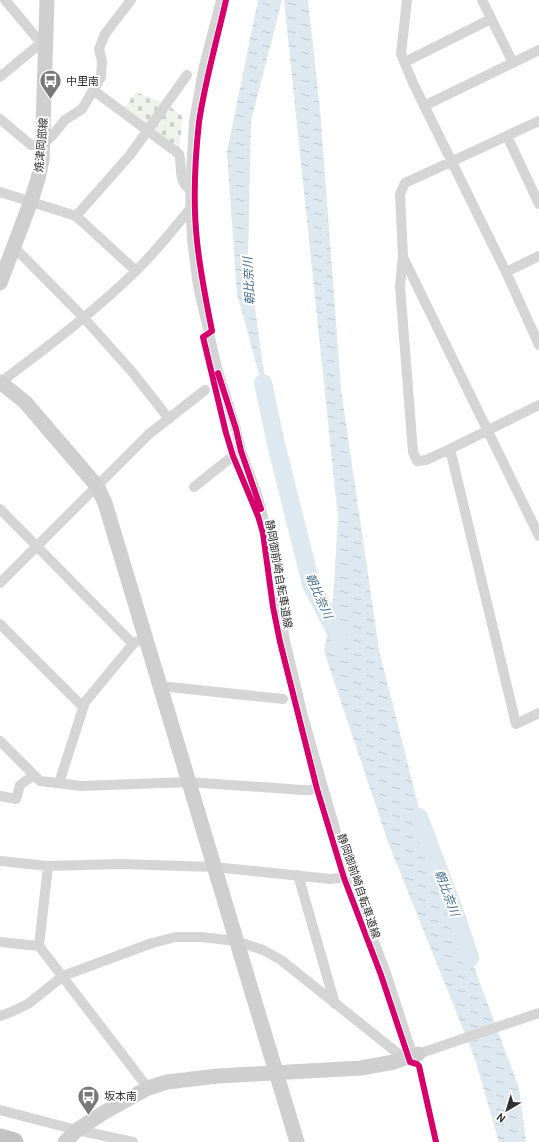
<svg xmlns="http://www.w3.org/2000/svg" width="539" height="1142" font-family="Overpass,'Noto Sans JP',sans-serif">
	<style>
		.cemetery { fill: url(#cemetery-stones) }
		.water { fill: url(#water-ripples) }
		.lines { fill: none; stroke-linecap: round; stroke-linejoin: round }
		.river { stroke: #dde8f0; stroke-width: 18 }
		.street { stroke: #d5d5d5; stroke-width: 10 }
		.secondary { stroke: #cfcfcf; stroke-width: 15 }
		.highway { stroke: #c3c3c3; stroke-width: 19 }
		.cycleway-casing { stroke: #fff; stroke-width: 8 }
		.cycleway { stroke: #d6006c; stroke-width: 6 }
		.labels { text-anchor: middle; stroke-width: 4; stroke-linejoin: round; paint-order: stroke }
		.poi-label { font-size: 11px; fill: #313131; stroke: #fff; text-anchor: start }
		.street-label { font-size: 11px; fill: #313131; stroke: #fff }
		.water-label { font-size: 12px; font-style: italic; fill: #446d8d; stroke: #fff }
	</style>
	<defs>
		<pattern id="cemetery-stones" width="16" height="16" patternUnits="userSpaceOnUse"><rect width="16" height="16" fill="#f0f3ec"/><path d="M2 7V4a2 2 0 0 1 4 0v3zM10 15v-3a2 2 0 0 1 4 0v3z" fill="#ced1cb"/></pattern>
		<pattern id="water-ripples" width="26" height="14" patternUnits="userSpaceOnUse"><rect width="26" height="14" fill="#dde8f0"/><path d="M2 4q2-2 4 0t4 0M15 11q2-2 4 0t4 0" fill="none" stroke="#bec7ce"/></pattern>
	</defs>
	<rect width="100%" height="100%" fill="#fff"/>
	<path class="cemetery" d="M 136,92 L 163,103 L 147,125 L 124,108 Z
		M 169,106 L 183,117 L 179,150 L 152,130 Z"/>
	<path class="water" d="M 258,0 L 282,0 L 251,121 L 248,256 L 269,410 L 237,294 L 227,152 Z
		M 284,0 L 308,0 L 320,109 L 341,389 L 379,650 L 427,840 L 519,1088 L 526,1142 L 499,1142 L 475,1059 L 388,842 L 324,651 L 333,600 L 338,518 Z"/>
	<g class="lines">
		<path class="river" d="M 263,383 L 276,444 L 311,584 L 340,640
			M 419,817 L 458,921 L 470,958"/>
		<path class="street" d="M 5,0 L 41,43 L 46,43
			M 221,0 L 203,70 L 194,121 L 190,190 L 192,240 L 198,286 L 217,368 L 236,429 L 241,451 L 257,494 L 267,532 L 285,641 L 303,716 L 323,787 L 349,877 L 386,973 L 413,1057
			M 407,0 L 401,54 L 413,83 L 506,272 L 539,345
			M 482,0 L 513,63
			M 405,62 L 491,19
			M 0,77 L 41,43
			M 93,90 L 179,154 C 183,169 177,179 190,190
			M 424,106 L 539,50
			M 0,119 L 31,145 L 43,144 L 51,137 L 65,120 L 82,109 L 101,77 L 102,61 L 99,49 L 105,34 L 131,0
			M 539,121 L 405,183 L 400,194 L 403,256 L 400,286 L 413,452 L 417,461 L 426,460 L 450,449 L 539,405
			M 507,136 L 539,204
			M 0,192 L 76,216 L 136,271
			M 76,216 L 130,155 L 187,75
			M 14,247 L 84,318 L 133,373 L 169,419
			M 403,257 L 539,536
			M 506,272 L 539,256
			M 1,382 C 47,347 94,312 136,271 C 155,252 173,230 190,209
			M 450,449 L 516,724 L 539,713
			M 194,487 L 233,456 L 241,451
			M 0,509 L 133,644
			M 0,583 L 149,434 L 205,390
			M 0,624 L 83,707
			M 160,686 L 283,699
			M 0,741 L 40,781 L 82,786 L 188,782 L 303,790 L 310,790 L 323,787
			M 59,783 L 85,702 L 133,644 L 138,641
			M 0,796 L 16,799 L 20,785 L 34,775
			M 0,861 L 48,866 L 120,864 L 214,867 L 330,879 L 349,877
			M 48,866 L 39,946 L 148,1088
			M 298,875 L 335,1004
			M 0,942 L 39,946
			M 0,1016 L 11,1012 L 28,1004 L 63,976 L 152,943 L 176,937 L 201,937 L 236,941 L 263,950 L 281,960 L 405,1059
			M 418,1054 L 539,1013
			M 0,1110 L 77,1130 L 133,1142"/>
		<path class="secondary" d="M 0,283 L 31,201 L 38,179 L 42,160 L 47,0
			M 0,382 L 25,402 L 97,486 L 105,503 L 297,1142
			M 65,1142 L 77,1130 L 103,1113 L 148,1088 L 167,1082 L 218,1076 L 361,1068 L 394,1062 L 418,1054"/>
		<path class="highway" d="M 0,1138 L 14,1142"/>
		<defs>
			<path id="cycleway" d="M 226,0 C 217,40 205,81 199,122 C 195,159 193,204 197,241 C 200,271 206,301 212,331 L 203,337 L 226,433 L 233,456 L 258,516 L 263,533 L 273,607 L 280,642 L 317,789 L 344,878 L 381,975 L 410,1062 L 417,1064 L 419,1066 L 436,1142
				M 218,373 L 236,429 L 241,451 L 261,509"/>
		</defs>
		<use href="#cycleway" class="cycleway-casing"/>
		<use href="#cycleway" class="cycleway"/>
	</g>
	<defs>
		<symbol id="bus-pin" viewBox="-11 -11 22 30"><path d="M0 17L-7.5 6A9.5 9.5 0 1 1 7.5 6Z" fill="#797979" stroke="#fff"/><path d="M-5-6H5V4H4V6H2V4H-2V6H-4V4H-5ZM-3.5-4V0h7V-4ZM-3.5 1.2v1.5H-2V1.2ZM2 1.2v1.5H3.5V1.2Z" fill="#fff"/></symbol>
	</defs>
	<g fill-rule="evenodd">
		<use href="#bus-pin" x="38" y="68" width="25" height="34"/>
		<use href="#bus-pin" x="76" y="1084" width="25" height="34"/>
	</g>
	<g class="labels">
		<g class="poi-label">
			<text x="66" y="85">中里南</text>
			<text x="104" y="1100">坂本南</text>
		</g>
		<g class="street-label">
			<text transform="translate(41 145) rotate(-85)" y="4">焼津岡部線</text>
			<text transform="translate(279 574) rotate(80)" y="4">静岡御前崎自転車道線</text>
			<text transform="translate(359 886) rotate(71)" y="4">静岡御前崎自転車道線</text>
		</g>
		<g class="water-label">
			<text transform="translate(249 281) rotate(-93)" y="4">朝比奈川</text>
			<text transform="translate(319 596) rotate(66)" y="4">朝比奈川</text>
			<text transform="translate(447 893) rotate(69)" y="4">朝比奈川</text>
		</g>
	</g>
	<g transform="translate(507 1110) rotate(218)" stroke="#ffffff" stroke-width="3" paint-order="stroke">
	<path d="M0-3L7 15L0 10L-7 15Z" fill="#313131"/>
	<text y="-6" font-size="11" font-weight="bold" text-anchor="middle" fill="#313131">N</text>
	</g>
</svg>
